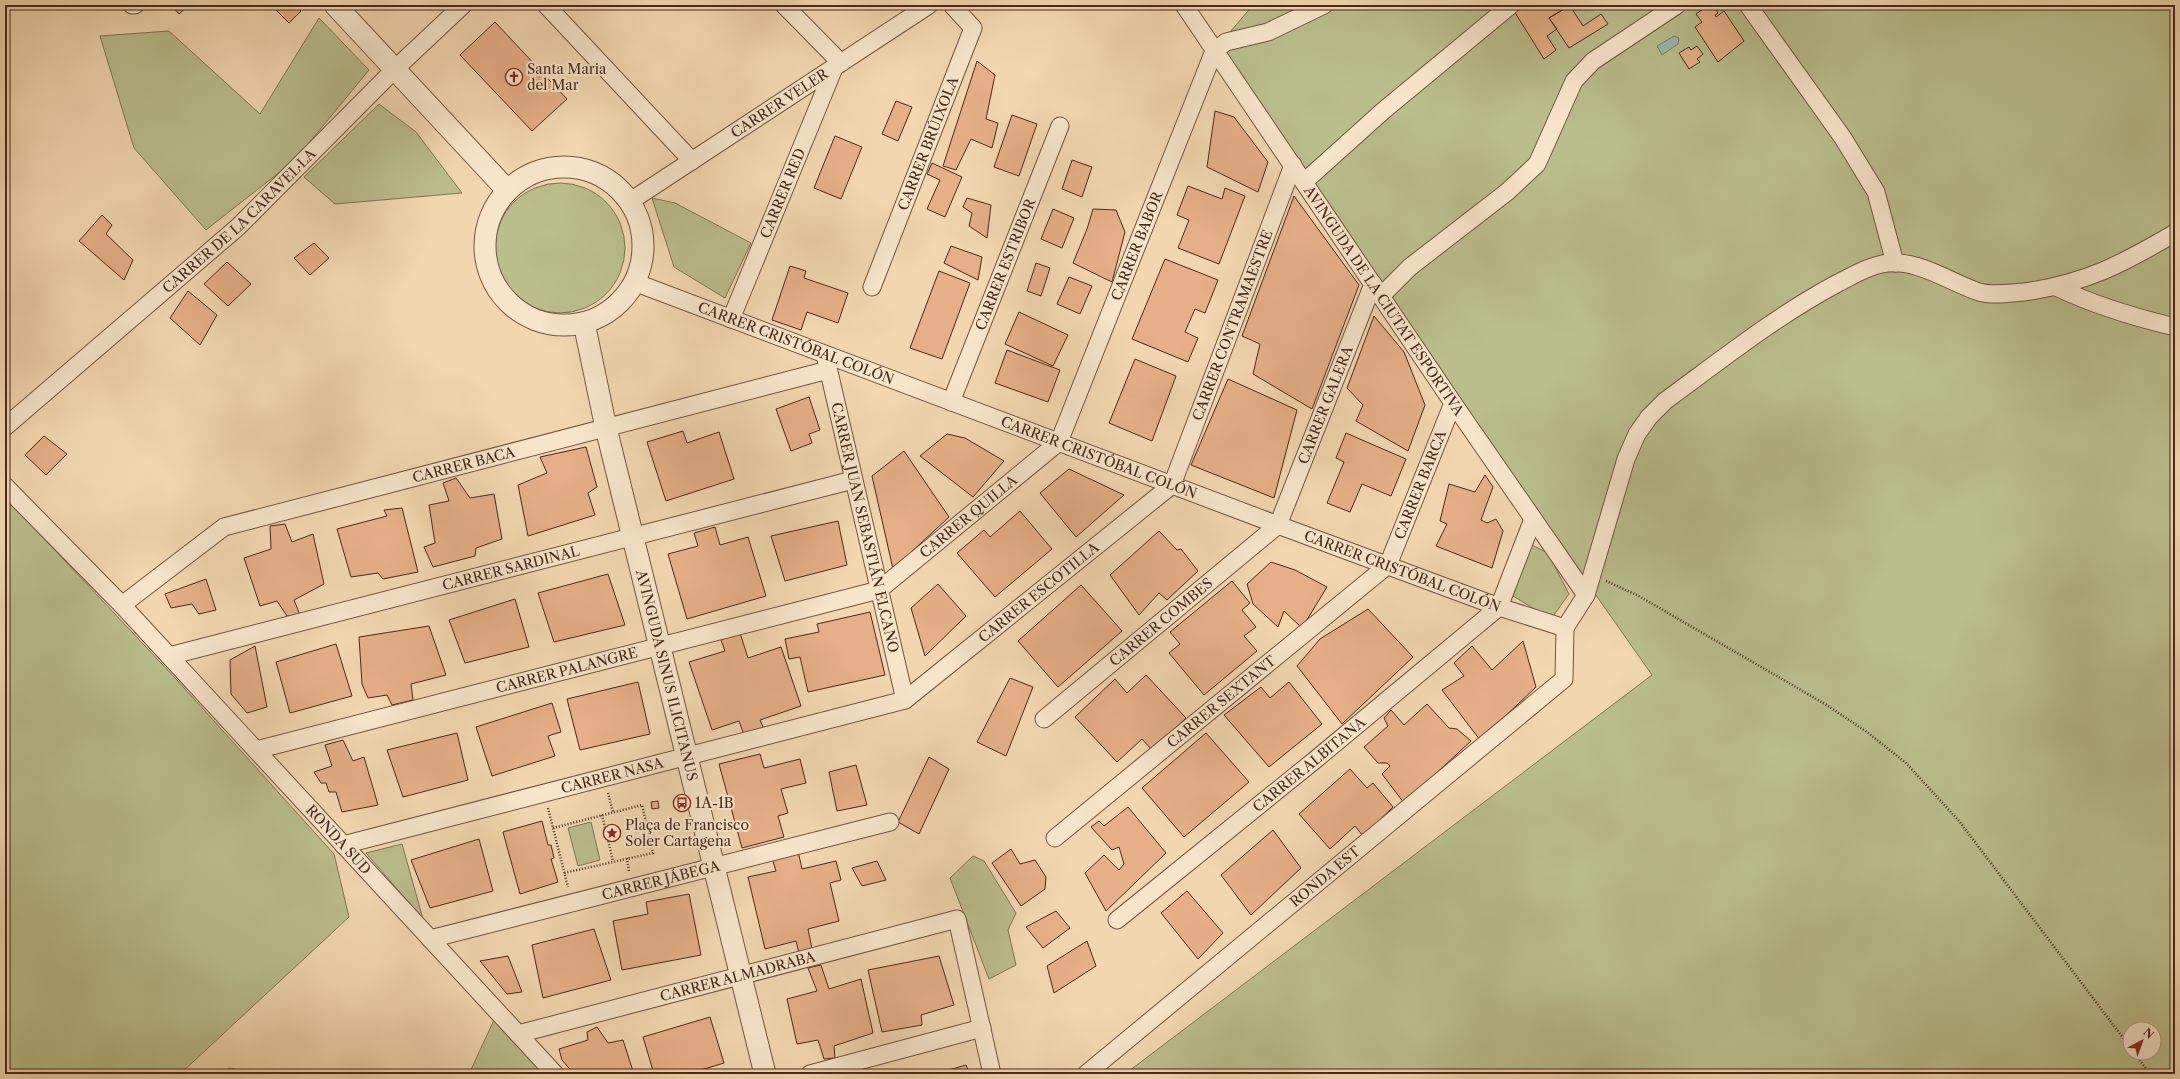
<svg xmlns="http://www.w3.org/2000/svg" width="2180" height="1079" font-family="'Libre Caslon Text',serif">
	<style>
		.green { fill: #b9be8b; stroke: #807454; fill-rule: evenodd }
		.water { fill: #9cb8b0; stroke: #7a7f75 }
		.building { fill: #e6af87; stroke: #48291d }
		.lines { fill: none; stroke-linecap: round; stroke-linejoin: round }
		.minor-casing { stroke: #725441; stroke-width: 19 }
		.tertiary-casing { stroke: #725441; stroke-width: 23 }
		.path { stroke: #48291d; stroke-width: 2.5; stroke-dasharray: 1 2; stroke-linecap: butt }
		.minor { stroke: #f7e5ca; stroke-width: 17 }
		.tertiary { stroke: #f7e5ca; stroke-width: 21 }
		.labels { text-anchor: middle; stroke-width: 4; stroke-linejoin: round; paint-order: stroke }
		.poi-label { font-size: 14px; fill: #48291d; stroke: #f7e5ca; text-anchor: start }
		.street-label { font-size: 14px; fill: #48291d; stroke: #f7e5ca }
	</style>
	<rect width="100%" height="100%" fill="#f2d7ae"/>
	<filter id="stains"><feTurbulence type="fractalNoise" baseFrequency=".005" numOctaves="4"/><feColorMatrix values="0 0 0 0 .2 0 0 0 0 .09 0 0 0 0 .02 0 0 0 .5 -.17"/></filter>
	<radialGradient id="worn" r=".72"><stop offset=".6" stop-color="#630" stop-opacity="0"/><stop offset="1" stop-color="#630" stop-opacity=".3"/></radialGradient>
	<path class="green" d="M 1253,5 L 2175,5 L 2175,1074 L 1125,1074 L 1652,675 L 1214,51 ZM 2130,1029 L 2154,1029 L 2154,1053 L 2130,1053 Z
		M 319,18 L 369,70 L 295,160 L 206,230 L 134,148 L 100,36 L 169,31 L 260,114 Z
		M 379,104 L 416,132 L 462,193 L 335,204 L 304,177 Z
		M495 248a65 65 0 1 1 130 0a65 65 0 1 1-130 0Z
		M 652,198 L 675,203 L 751,243 L 725,298 L 674,267 Z
		M 5,497 L 177,680 L 334,854 L 349,917 L 180,1074 L 5,1074 Z
		M 1530,544 L 1548,553 L 1569,594 L 1551,619 L 1513,596 Z
		M 591,822 L 600,860 L 578,866 L 568,828 Z
		M 402,844 L 423,919 L 366,853 Z
		M 973,856 L 984,861 L 1016,913 L 1008,930 L 1016,965 L 989,979 L 950,878 Z
		M 494,1020 L 544,1074 L 469,1074 Z
		M 230,1068 L 254,1074 L 215,1074 Z"/>
	<path class="water" d="M 1674,36 L 1679,38 L 1678,44 L 1662,55 L 1657,46 Z"/>
	<path class="building" d="M 171,5 L 189,5 L 179,14 Z
		M 271,5 L 294,5 L 301,11 L 289,23 Z
		M 1522,5 L 1561,5 L 1564,9 L 1549,18 L 1557,29 L 1547,36 L 1556,50 L 1544,59 L 1514,11 Z
		M 1561,5 L 1577,5 L 1572,9 L 1583,26 L 1601,14 L 1608,24 L 1569,48 L 1549,18 L 1564,9 Z
		M 1709,5 L 1713,5 L 1718,13 L 1715,15 L 1716,17 L 1724,11 L 1744,41 L 1718,62 L 1695,27 L 1702,22 L 1696,14 Z
		M 495,22 L 567,99 L 532,131 L 460,55 Z
		M 1697,46 L 1703,54 L 1697,59 L 1700,62 L 1689,69 L 1679,53 L 1689,47 L 1691,50 Z
		M 977,61 L 995,75 L 986,119 L 998,123 L 992,148 L 971,139 L 956,170 L 943,166 Z
		M 896,101 L 912,107 L 898,141 L 882,134 Z
		M 1215,111 L 1234,117 L 1268,162 L 1258,192 L 1207,167 Z
		M 1012,115 L 1037,124 L 1019,176 L 994,167 Z
		M 835,136 L 862,147 L 841,199 L 814,188 Z
		M 1072,160 L 1092,167 L 1082,197 L 1062,189 Z
		M 932,163 L 962,177 L 945,217 L 927,209 L 940,180 L 927,174 Z
		M 1188,186 L 1222,199 L 1225,188 L 1245,196 L 1219,264 L 1178,248 L 1189,220 L 1177,215 Z
		M 1294,196 L 1359,285 L 1312,409 L 1253,374 L 1260,344 L 1242,336 Z
		M 967,198 L 991,205 L 987,238 L 969,226 L 972,213 L 963,207 Z
		M 1053,209 L 1074,218 L 1062,248 L 1041,239 Z
		M 1093,209 L 1116,210 L 1125,232 L 1112,282 L 1073,263 L 1087,229 Z
		M 102,215 L 112,225 L 106,234 L 133,260 L 124,280 L 79,241 Z
		M 314,243 L 329,258 L 310,275 L 294,258 Z
		M 951,246 L 982,257 L 978,280 L 944,263 Z
		M 1165,259 L 1218,280 L 1205,313 L 1195,309 L 1185,332 L 1198,338 L 1188,362 L 1132,339 Z
		M 227,262 L 251,284 L 228,306 L 204,284 Z
		M 1036,263 L 1050,268 L 1041,296 L 1027,291 Z
		M 790,266 L 806,271 L 804,278 L 848,293 L 838,323 L 807,312 L 801,330 L 772,320 Z
		M 939,271 L 970,283 L 942,359 L 910,348 Z
		M 1069,277 L 1092,286 L 1080,314 L 1057,304 Z
		M 188,291 L 217,315 L 200,345 L 170,318 Z
		M 1019,312 L 1068,335 L 1053,366 L 1005,344 Z
		M 1374,316 L 1404,352 L 1425,405 L 1408,451 L 1356,421 L 1363,405 L 1347,388 Z
		M 1007,350 L 1060,370 L 1048,402 L 995,383 Z
		M 1135,359 L 1176,376 L 1152,441 L 1109,423 Z
		M 1228,379 L 1297,410 L 1274,498 L 1191,465 Z
		M 809,397 L 820,430 L 809,434 L 812,443 L 791,451 L 776,409 Z
		M 683,431 L 687,443 L 719,432 L 734,479 L 666,501 L 647,442 Z
		M 1346,433 L 1406,459 L 1391,496 L 1362,484 L 1350,512 L 1327,503 L 1344,462 L 1336,458 Z
		M 947,434 L 965,438 L 1004,461 L 973,497 L 920,456 Z
		M 44,436 L 67,454 L 46,475 L 25,455 Z
		M 586,447 L 597,487 L 588,493 L 595,515 L 528,536 L 518,485 L 547,473 L 540,457 Z
		M 904,451 L 949,517 L 893,569 L 872,476 Z
		M 1069,469 L 1124,495 L 1076,537 L 1040,493 Z
		M 1485,475 L 1493,487 L 1481,520 L 1487,523 L 1496,519 L 1503,531 L 1492,568 L 1436,546 L 1447,524 L 1440,521 L 1449,484 L 1475,492 Z
		M 456,478 L 470,498 L 494,494 L 502,539 L 476,548 L 475,556 L 433,567 L 424,547 L 435,543 L 429,505 L 449,501 L 443,483 Z
		M 402,508 L 418,572 L 383,579 L 378,573 L 351,577 L 337,529 L 387,516 L 384,510 Z
		M 1020,511 L 1052,549 L 995,597 L 957,553 L 984,530 L 990,537 Z
		M 838,521 L 847,565 L 785,581 L 771,536 Z
		M 285,524 L 292,542 L 313,534 L 324,584 L 294,600 L 300,615 L 287,616 L 277,601 L 260,606 L 244,558 L 271,549 L 270,526 Z
		M 715,527 L 720,545 L 748,537 L 766,596 L 687,619 L 668,554 L 698,546 L 694,533 Z
		M 1159,531 L 1177,550 L 1181,549 L 1198,571 L 1167,600 L 1159,593 L 1139,615 L 1110,575 Z
		M 1271,562 L 1295,570 L 1327,587 L 1302,628 L 1284,611 L 1278,627 L 1253,604 L 1247,584 Z
		M 608,574 L 625,625 L 554,642 L 538,593 Z
		M 206,579 L 216,610 L 199,614 L 192,604 L 171,608 L 165,594 Z
		M 1232,581 L 1250,603 L 1242,610 L 1256,627 L 1244,636 L 1257,651 L 1204,695 L 1169,653 L 1180,644 L 1170,632 Z
		M 938,584 L 966,616 L 925,656 L 911,608 Z
		M 1081,585 L 1122,631 L 1058,687 L 1018,641 Z
		M 515,599 L 529,647 L 465,663 L 449,620 Z
		M 1368,609 L 1413,657 L 1342,724 L 1297,666 L 1320,639 Z
		M 870,612 L 885,675 L 808,692 L 800,657 L 789,659 L 785,639 L 819,632 L 817,624 Z
		M 429,626 L 446,675 L 411,684 L 413,700 L 392,705 L 387,695 L 368,698 L 362,684 L 359,637 Z
		M 740,633 L 748,658 L 781,647 L 801,706 L 760,720 L 764,729 L 744,735 L 739,721 L 712,730 L 689,662 L 725,651 L 721,640 Z
		M 1523,641 L 1536,687 L 1480,740 L 1442,690 L 1464,676 L 1454,663 L 1472,646 L 1492,670 Z
		M 336,644 L 352,696 L 290,713 L 276,662 Z
		M 255,646 L 267,707 L 247,713 L 231,694 L 230,660 Z
		M 1146,675 L 1186,718 L 1152,750 L 1142,739 L 1117,762 L 1075,717 L 1115,679 L 1127,693 Z
		M 1010,678 L 1033,687 L 1006,756 L 977,742 Z
		M 638,682 L 650,734 L 580,750 L 567,699 Z
		M 1289,682 L 1322,724 L 1269,767 L 1224,715 L 1261,687 L 1270,698 Z
		M 552,703 L 561,732 L 548,736 L 555,756 L 492,776 L 476,727 Z
		M 1427,704 L 1449,728 L 1457,729 L 1471,741 L 1404,803 L 1382,774 L 1390,766 L 1387,763 L 1378,763 L 1364,747 L 1388,726 L 1384,718 L 1391,710 L 1404,725 Z
		M 457,733 L 468,780 L 403,797 L 387,750 Z
		M 1206,733 L 1249,782 L 1184,837 L 1142,788 Z
		M 343,740 L 353,761 L 364,757 L 378,805 L 342,812 L 336,792 L 329,792 L 326,783 L 321,783 L 314,772 L 332,766 L 325,745 Z
		M 760,754 L 764,768 L 800,759 L 806,783 L 781,789 L 788,813 L 778,816 L 784,837 L 742,848 L 719,764 Z
		M 929,757 L 949,769 L 919,834 L 898,822 Z
		M 856,765 L 867,805 L 837,811 L 829,772 Z
		M 1350,769 L 1367,788 L 1373,783 L 1393,807 L 1363,836 L 1355,826 L 1330,849 L 1299,814 Z
		M 658,801 L 659,808 L 652,809 L 651,802 Z
		M 1128,807 L 1166,853 L 1106,911 L 1085,873 L 1104,855 L 1119,870 L 1124,864 L 1119,847 L 1112,850 L 1091,827 L 1099,821 L 1104,826 Z
		M 542,821 L 548,845 L 551,845 L 554,858 L 551,859 L 558,882 L 520,894 L 503,832 Z
		M 1273,830 L 1301,868 L 1251,915 L 1221,875 Z
		M 479,839 L 493,891 L 430,908 L 411,860 Z
		M 1011,849 L 1020,864 L 1035,860 L 1046,877 L 1045,889 L 1021,906 L 992,863 Z
		M 798,851 L 802,869 L 836,861 L 841,880 L 830,883 L 839,921 L 808,929 L 812,949 L 799,953 L 796,941 L 765,949 L 748,877 L 776,871 L 772,858 Z
		M 877,861 L 886,880 L 862,886 L 852,868 Z
		M 1187,891 L 1223,933 L 1198,959 L 1161,913 Z
		M 689,894 L 701,955 L 622,970 L 613,921 L 648,914 L 646,902 Z
		M 1056,911 L 1070,928 L 1043,948 L 1026,927 Z
		M 594,929 L 611,980 L 543,998 L 532,945 Z
		M 1087,941 L 1096,966 L 1054,993 L 1047,966 Z
		M 508,956 L 522,992 L 507,994 L 480,961 Z
		M 939,956 L 954,1005 L 921,1015 L 922,1025 L 882,1032 L 868,970 Z
		M 821,965 L 829,989 L 861,979 L 873,1033 L 834,1046 L 835,1058 L 824,1059 L 818,1040 L 797,1044 L 787,999 L 817,991 L 808,968 Z
		M 710,1017 L 724,1063 L 688,1074 L 654,1074 L 643,1037 Z
		M 597,1027 L 608,1043 L 623,1040 L 634,1074 L 574,1074 L 562,1060 L 559,1049 L 588,1040 L 587,1032 Z
		M 966,1065 L 970,1074 L 935,1074 Z"/>
	<g class="lines">
		<defs>
			<g id="minor">
				<path d="M 132,5 L 135,5"/>
				<path d="M 546,5 L 692,161"/>
				<path d="M 784,5 L 841,63"/>
				<path id="s1" d="M 1184,5 L 1453,403 L 1586,595"/>
				<path d="M 1748,5 L 1843,138 L 1876,192 L 1895,263"/>
				<path d="M 1304,182 L 1383,111 L 1511,5"/>
				<path id="s2" d="M 629,202 L 929,5"/>
				<path id="s3" d="M 634,282 L 1278,525 L 1499,607 L 1565,628"/>
				<path id="s4" d="M 872,287 L 973,28 L 952,5"/>
				<path d="M 2056,287 C 2096,306 2133,317 2175,327"/>
				<path d="M 1381,296 L 1410,267 L 1507,192 L 1537,164 L 1574,81 L 1593,61 L 1677,5"/>
				<path id="s5" d="M 731,319 L 834,68"/>
				<path id="s6" d="M 826,359 L 905,700"/>
				<path id="s7" d="M 951,402 L 1060,126"/>
				<path id="s8" d="M 5,427 L 238,227 L 395,69 L 463,5"/>
				<path id="s9" d="M 5,486 L 122,605 L 555,1074"/>
				<path id="s10" d="M 122,605 L 224,527 L 828,370"/>
				<path id="s11" d="M 169,656 L 853,480"/>
				<path id="s12" d="M 1044,719 L 1278,525 L 1373,284"/>
				<path id="s13" d="M 256,750 L 879,590 L 1059,442 L 1214,51 L 1226,42 L 1268,32 L 1324,5"/>
				<path id="s14" d="M 1055,838 L 1388,565 L 1453,403"/>
				<path id="s15" d="M 343,845 L 905,700 L 1172,485 L 1293,165"/>
				<path id="s16" d="M 1117,920 L 1315,760 L 1499,607 L 1533,519"/>
				<path id="s17" d="M 430,939 L 890,822"/>
				<path id="s18" d="M 518,1034 L 957,919 L 992,1074"/>
				<path d="M 810,1074 L 982,1028"/>
				<path id="s19" d="M 1086,1074 L 1564,679 L 1565,628 L 1586,595 L 1626,459 L 1637,434 L 1649,417 L 1665,401 C 1721,360 1776,316 1838,283 C 1852,276 1866,267 1882,264 C 1915,257 1949,282 1979,292 C 1993,296 2010,293 2024,292 C 2087,283 2122,264 2175,233"/>
			</g>
			<g id="tertiary">
				<path d="M 335,5 L 507,190"/>
				<circle cx="564" cy="246" r="79"/>
				<path id="s20" d="M 584,323 L 606,428 L 765,1074"/>
			</g>
		</defs>
		<use href="#minor" class="minor-casing"/>
		<use href="#tertiary" class="tertiary-casing"/>
		<path class="path" d="M 1606,581 L 1637,595 L 1825,704 L 1867,732 L 1906,763 L 1959,821 L 2130,1047
			M 608,793 L 613,812
			M 548,808 L 568,887
			M 602,815 L 613,861
			M 553,828 L 642,805 L 653,853 L 564,873
			M 627,858 L 629,872
			M 2134,1053 L 2150,1074"/>
		<use href="#minor" class="minor"/>
		<use href="#tertiary" class="tertiary"/>
	</g>
	<defs>
		<symbol id="church-ring" viewBox="-11 -11 22 22"><circle r="9.5" fill="#f7e5ca" stroke="#8f2418" stroke-width="1.5"/><path d="M-1.2-6h2.4v3.5h3.3v2.4h-3.3V6h-2.4V-.1h-3.3v-2.4h3.3Z" fill="#8f2418"/></symbol>
		<symbol id="bus-ring" viewBox="-11 -11 22 22"><circle r="9.5" fill="#f7e5ca" stroke="#8f2418" stroke-width="1.5"/><path d="M-5-6H5V4H4V6H2V4H-2V6H-4V4H-5ZM-3.5-4V0h7V-4ZM-3.5 1.2v1.5H-2V1.2ZM2 1.2v1.5H3.5V1.2Z" fill="#8f2418"/></symbol>
		<symbol id="sight-ring" viewBox="-11 -11 22 22"><circle r="9.5" fill="#f7e5ca" stroke="#8f2418" stroke-width="1.5"/><path d="M0-6L1.8-2.2L6-1.7L2.9 1.2L3.7 5.4L0 3.3L-3.7 5.4L-2.9 1.2L-6-1.7L-1.8-2.2Z" fill="#8f2418"/></symbol>
	</defs>
	<g fill-rule="evenodd">
		<use href="#church-ring" x="504" y="67" width="20" height="20"/>
		<use href="#bus-ring" x="672" y="793" width="20" height="20"/>
		<use href="#sight-ring" x="602" y="823" width="20" height="20"/>
	</g>
	<g class="labels">
		<g class="poi-label">
			<text x="527" y="74">Santa Maria<tspan x="527" dy="16">del Mar</tspan></text>
			<text x="695" y="808">1A-1B</text>
			<text x="625" y="830">Plaça de Francisco<tspan x="625" dy="16">Soler Cartagena</tspan></text>
		</g>
		<g class="street-label">
			<text dy="5" stroke="none"><textPath href="#s2" startOffset="180">CARRER VELER</textPath></text>
			<text dy="5" stroke="none"><textPath href="#s4" startOffset="154">CARRER BRÚIXOLA</textPath></text>
			<text dy="5" stroke="none"><textPath href="#s5" startOffset="136">CARRER RED</textPath></text>
			<text dy="5" stroke="none"><textPath href="#s8" startOffset="312">CARRER DE LA CARAVEL·LA</textPath></text>
			<text dy="5" stroke="none"><textPath href="#s13" startOffset="1087">CARRER BABOR</textPath></text>
			<text dy="5" stroke="none"><textPath href="#s7" startOffset="148">CARRER ESTRIBOR</textPath></text>
			<text dy="5" stroke="none"><textPath href="#s1" startOffset="357">AVINGUDA DE LA CIUTAT ESPORTIVA</textPath></text>
			<text dy="5" stroke="none"><textPath href="#s15" startOffset="1094">CARRER CONTRAMAESTRE</textPath></text>
			<text dy="5" stroke="none"><textPath href="#s3" startOffset="173">CARRER CRISTÓBAL COLÓN</textPath></text>
			<text dy="5" stroke="none"><textPath href="#s12" startOffset="433">CARRER GALERA</textPath></text>
			<text dy="5" stroke="none"><textPath href="#s3" startOffset="497">CARRER CRISTÓBAL COLÓN</textPath></text>
			<text dy="5" stroke="none"><textPath href="#s10" startOffset="376">CARRER BACA</textPath></text>
			<text dy="5" stroke="none"><textPath href="#s14" startOffset="517">CARRER BARCA</textPath></text>
			<text dy="5" stroke="none"><textPath href="#s13" startOffset="759">CARRER QUILLA</textPath></text>
			<text dy="5" stroke="none"><textPath href="#s6" startOffset="173">CARRER JUAN SEBASTIÁN ELCANO</textPath></text>
			<text dy="5" stroke="none"><textPath href="#s11" startOffset="353">CARRER SARDINAL</textPath></text>
			<text dy="5" stroke="none"><textPath href="#s3" startOffset="821">CARRER CRISTÓBAL COLÓN</textPath></text>
			<text dy="5" stroke="none"><textPath href="#s15" startOffset="752">CARRER ESCOTILLA</textPath></text>
			<text dy="5" stroke="none"><textPath href="#s12" startOffset="152">CARRER COMBES</textPath></text>
			<text dy="5" stroke="none"><textPath href="#s13" startOffset="321">CARRER PALANGRE</textPath></text>
			<text dy="5" stroke="none"><textPath href="#s20" startOffset="362">AVINGUDA SINUS ILICITANUS</textPath></text>
			<text dy="5" stroke="none"><textPath href="#s14" startOffset="215">CARRER SEXTANT</textPath></text>
			<text dy="5" stroke="none"><textPath href="#s16" startOffset="247">CARRER ALBITANA</textPath></text>
			<text dy="5" stroke="none"><textPath href="#s15" startOffset="278">CARRER NASA</textPath></text>
			<text dy="5" stroke="none"><textPath href="#s9" startOffset="486">RONDA SUD</textPath></text>
			<text dy="5" stroke="none"><textPath href="#s19" startOffset="310">RONDA EST</textPath></text>
			<text dy="5" stroke="none"><textPath href="#s17" startOffset="238">CARRER JÁBEGA</textPath></text>
			<text dy="5" stroke="none"><textPath href="#s18" startOffset="227">CARRER ALMADRABA</textPath></text>
		</g>
	</g>
	<rect width="2180" height="1079" fill="none" stroke="#f2d7ae" stroke-width="20"/>
	<rect x="6" y="6" width="2168" height="1067" fill="none" stroke="#48291d" stroke-width="2"/>
	<rect x="10" y="10" width="2160" height="1059" fill="none" stroke="#48291d"/>
	<g transform="translate(2142 1041) rotate(41)"><circle r="19" fill="#f7e5ca" stroke="#b19a85"/>
	<path d="M0-3L7 15L0 10L-7 15Z" fill="#8f2418"/>
	<text y="-6" font-size="11" font-weight="bold" text-anchor="middle" fill="#48291d">N</text>
	</g>
	<rect width="100%" height="100%" filter="url(#stains)"/>
	<rect width="100%" height="100%" fill="url(#worn)"/>
</svg>
